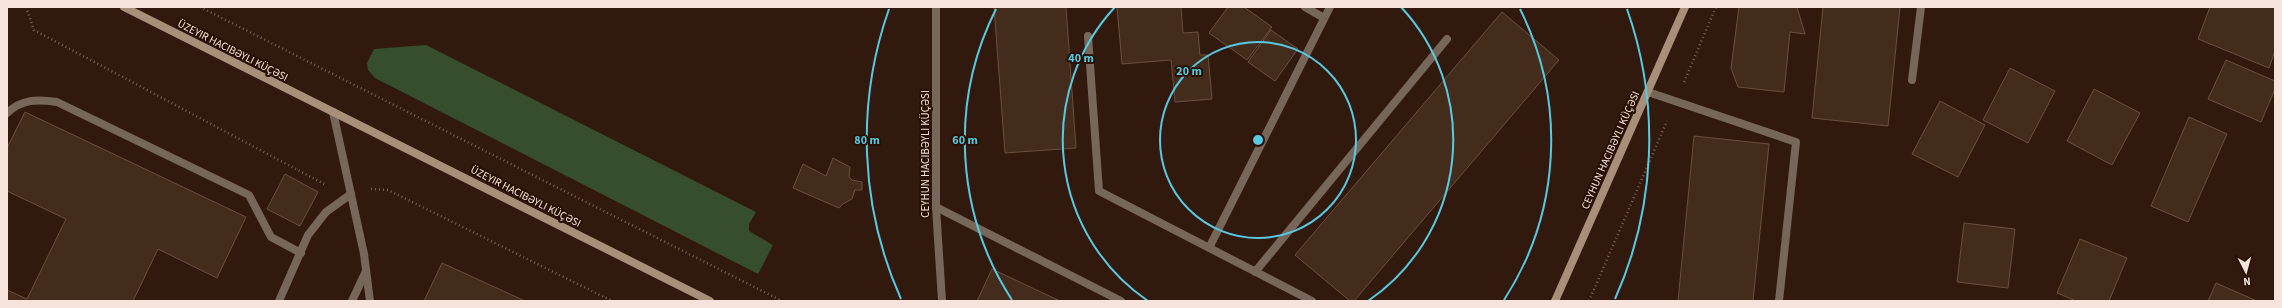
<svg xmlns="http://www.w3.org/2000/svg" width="2282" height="308" font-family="'Source Sans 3',sans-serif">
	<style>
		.green { fill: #374e2e }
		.building { fill: #442c1c; stroke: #6a4f3e }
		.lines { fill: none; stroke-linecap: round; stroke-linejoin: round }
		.path { stroke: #786157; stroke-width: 2.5; stroke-dasharray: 1 3; stroke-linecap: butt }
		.lane { stroke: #76675a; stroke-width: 8 }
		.street { stroke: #76675a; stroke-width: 8 }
		.secondary { stroke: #a78f7a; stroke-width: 8 }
		.ring { fill: none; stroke: #57c9e3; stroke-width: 2 }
		.labels { text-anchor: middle; stroke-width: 4; stroke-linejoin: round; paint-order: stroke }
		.street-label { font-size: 11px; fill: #f6e4dc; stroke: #281005 }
		.centre { fill: #57c9e3; stroke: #281005; stroke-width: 2 }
		.ring-label { font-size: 12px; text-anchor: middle; font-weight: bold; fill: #57c9e3; stroke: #281005; stroke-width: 4; stroke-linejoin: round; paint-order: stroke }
	</style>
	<rect width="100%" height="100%" fill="#32190e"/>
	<path class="green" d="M 426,45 L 756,212 L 749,224 L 749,231 L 773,245 L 758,274 L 375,78 L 368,70 L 367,63 L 374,49 Z"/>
	<path class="building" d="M 994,7 L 1066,7 L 1076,148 L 1005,153 Z
		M 1117,7 L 1181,7 L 1183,33 L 1198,32 L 1200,55 L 1208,55 L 1212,99 L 1175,102 L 1171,60 L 1122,64 Z
		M 1228,7 L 1244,7 L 1272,27 L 1247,60 L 1209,33 Z
		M 1739,7 L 1797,7 L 1805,34 L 1790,32 L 1784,92 L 1738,87 L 1731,68 Z
		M 1823,7 L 1900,7 L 1888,126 L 1812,118 Z
		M 2210,7 L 2275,7 L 2275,51 L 2269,68 L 2198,39 Z
		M 1502,12 L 1559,60 L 1354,301 L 1350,301 L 1295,255 Z
		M 1271,30 L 1298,49 L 1275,81 L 1248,62 Z
		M 2226,60 L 2275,81 L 2275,89 L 2261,122 L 2208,99 Z
		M 2010,68 L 2055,91 L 2028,143 L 1983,120 Z
		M 2094,89 L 2140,113 L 2112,165 L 2067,141 Z
		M 1940,101 L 1985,125 L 1958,177 L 1912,154 Z
		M 25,112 L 246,217 L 217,278 L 158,249 L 133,301 L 7,301 L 7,290 L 27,299 L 66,219 L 7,191 L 7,148 Z
		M 2189,117 L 2227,134 L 2188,222 L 2151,206 Z
		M 1694,136 L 1769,144 L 1753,301 L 1678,301 Z
		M 833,158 L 850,167 L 849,177 L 852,180 L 862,182 L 862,190 L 855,190 L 852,199 L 843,204 L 839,208 L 793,188 L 803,164 L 826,176 Z
		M 285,174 L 318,192 L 300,226 L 267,209 Z
		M 1964,223 L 2015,229 L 2008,288 L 1957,282 Z
		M 2080,239 L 2127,258 L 2109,301 L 2076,301 L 2057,293 Z
		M 442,263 L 525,301 L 424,301 Z
		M 992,269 L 1060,301 L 977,301 Z
		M 2216,283 L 2257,301 L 2208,301 Z"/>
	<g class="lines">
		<path class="path" d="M 26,7 L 34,30 L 326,185
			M 200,7 L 782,301
			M 1684,82 L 1716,7
			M 371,189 L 388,190 L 612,301
			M 1589,301 L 1667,121"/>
		<path class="lane" d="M 1305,7 L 1324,18
			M 1088,36 L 1099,191 L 1312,301
			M 1912,80 L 1921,7
			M 1648,92 L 1796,142 L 1779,301
			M 7,113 C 22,99 37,99 57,102 L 249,195 L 271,237 L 301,253
			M 936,207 L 1121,301
			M 1209,248 L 1330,7
			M 1255,272 L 1447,39
			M 279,301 L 308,235 L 326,212 L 351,194
			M 352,301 L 366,271"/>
		<path class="street" d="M 936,7 L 936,207 L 942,301
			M 333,112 L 364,254 L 370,301"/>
		<path class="secondary" d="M 124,7 L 710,301
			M 1555,301 L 1685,7"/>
	</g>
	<g class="ring">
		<circle cx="1258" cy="140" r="98"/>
		<path d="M1148 301A195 195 0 0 1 1115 7M1401 7A195 195 0 0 1 1368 301"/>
		<path d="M1012 300A293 293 0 0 1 996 9M1520 9A293 293 0 0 1 1504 300"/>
		<path d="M901 299A391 391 0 0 1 889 9M1627 9A391 391 0 0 1 1615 299"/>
	</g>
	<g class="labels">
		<g class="street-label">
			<text transform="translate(233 50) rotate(27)" y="4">ÜZEYIR HACIBƏYLI KÜÇƏSI</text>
			<text transform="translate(1610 150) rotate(-66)" y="4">CEYHUN HACIBƏYLI KÜÇƏSI</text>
			<text transform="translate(925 154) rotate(-90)" y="4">CEYHUN HACIBƏYLI KÜÇƏSI</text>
			<text transform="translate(526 196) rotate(27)" y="4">ÜZEYIR HACIBƏYLI KÜÇƏSI</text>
		</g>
	</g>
	<circle cx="1258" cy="140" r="6" class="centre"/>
	<g class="ring-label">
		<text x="1081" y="62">40 m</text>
		<text x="1189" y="75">20 m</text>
		<text x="965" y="144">60 m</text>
		<text x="867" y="144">80 m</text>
	</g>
	<rect width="2282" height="308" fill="none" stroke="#f6e4dc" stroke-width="16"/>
	<g transform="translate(2246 272) rotate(174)" stroke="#281005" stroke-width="3" paint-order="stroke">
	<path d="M0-3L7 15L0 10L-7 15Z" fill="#f6e4dc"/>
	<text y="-6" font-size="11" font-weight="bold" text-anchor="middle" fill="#f6e4dc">N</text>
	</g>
</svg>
